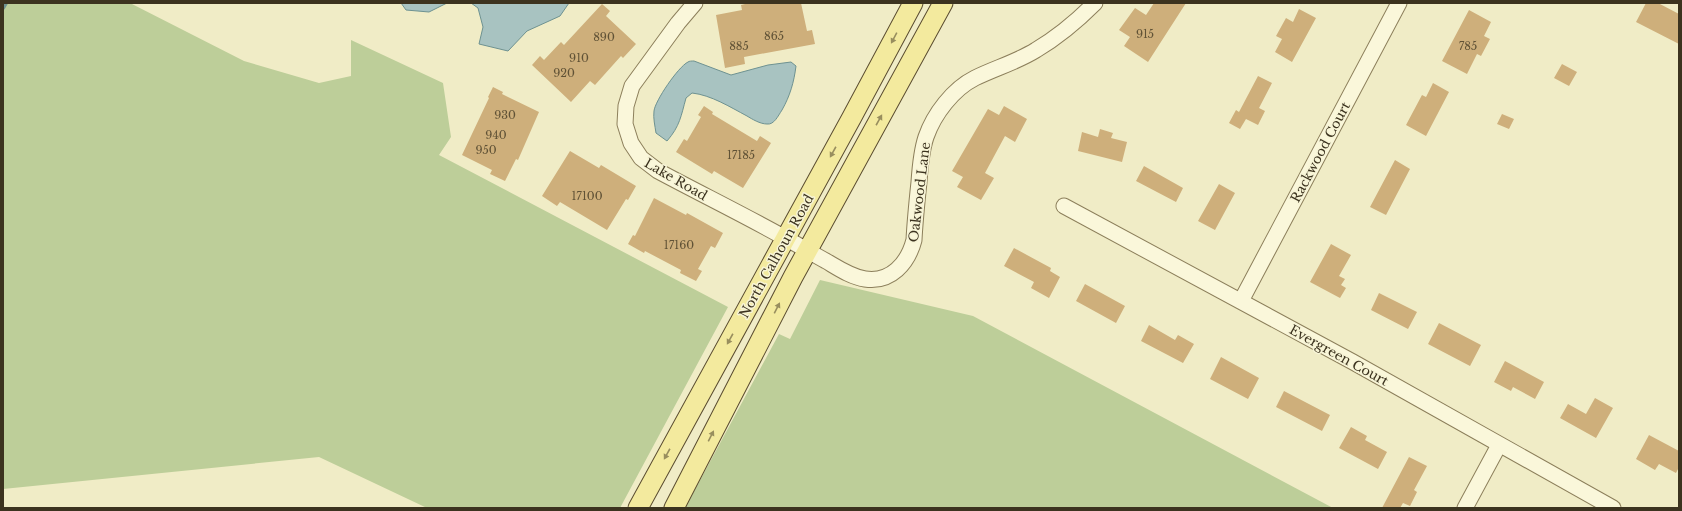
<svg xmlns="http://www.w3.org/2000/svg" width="1682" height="511" font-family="'Libre Baskerville',serif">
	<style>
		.green { fill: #bdce99 }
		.water { fill: #a8c3c1; stroke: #6e9291 }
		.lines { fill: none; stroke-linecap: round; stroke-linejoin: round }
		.stream { stroke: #6e9291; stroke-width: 4 }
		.building { fill: #ceaf7b }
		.minor-casing { stroke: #8c7f5b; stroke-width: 17 }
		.major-casing { stroke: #5a4c2f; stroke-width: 21 }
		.minor { stroke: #faf7da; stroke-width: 15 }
		.major { stroke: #f3ea9e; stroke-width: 19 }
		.oneway { fill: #988e5e }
		.labels { text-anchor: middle; stroke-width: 3; stroke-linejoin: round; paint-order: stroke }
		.number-label { font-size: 11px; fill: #605236 }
		.street-label { font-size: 13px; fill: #3c331f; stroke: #f7f4d6 }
	</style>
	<rect width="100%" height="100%" fill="#f0ecc6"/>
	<path class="green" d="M 3,3 L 130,3 L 244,61 L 319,83 L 351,76 L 351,40 L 443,83 L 451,137 L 439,155 L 728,307 L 620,508 L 427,508 L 319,457 L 3,489 Z
		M 820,280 L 973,316 L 1333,508 L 685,508 L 779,334 L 790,339 Z"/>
	<path class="water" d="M 401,3 L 447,3 L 429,12 L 406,10 Z
		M 471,3 L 569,3 L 560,16 L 527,31 L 508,51 L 479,44 L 483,27 L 478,8 Z
		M 694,61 L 731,75 L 768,65 L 791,62 L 796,66 C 794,82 790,96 782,110 C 778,116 774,125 767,124 C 760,124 752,119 747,116 C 730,107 711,95 692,93 L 686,98 C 681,116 680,126 667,141 L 656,133 C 655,126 653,118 654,111 C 655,101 678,67 688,62 C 689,61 692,61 694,61 Z"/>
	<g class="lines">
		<path class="stream" d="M 3,8 L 6,3"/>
	</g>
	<path class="building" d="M 749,3 L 801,3 L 807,31 L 812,30 L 815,44 L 744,57 L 745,64 L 725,68 L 716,15 L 742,10 L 741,5 Z
		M 1154,3 L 1186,3 L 1148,62 L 1124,46 L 1130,37 L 1119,30 L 1135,8 L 1146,15 Z
		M 1646,3 L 1658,3 L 1679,14 L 1679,44 L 1636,22 Z
		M 602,4 L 610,11 L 606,16 L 636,44 L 623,58 L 621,56 L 595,85 L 590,81 L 571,102 L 532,65 L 540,56 L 544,60 L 561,42 L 564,45 Z
		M 1299,9 L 1316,18 L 1292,62 L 1275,52 L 1282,39 L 1276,36 L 1286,18 L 1293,22 Z
		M 1469,10 L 1491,22 L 1484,36 L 1490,39 L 1481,56 L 1477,54 L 1467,74 L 1442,61 Z
		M 1562,64 L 1577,72 L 1569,86 L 1554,78 Z
		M 1258,76 L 1272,83 L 1259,108 L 1265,111 L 1258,125 L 1246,119 L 1240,129 L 1229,123 L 1236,110 L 1239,112 Z
		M 1433,83 L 1449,92 L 1426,136 L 1406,125 L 1422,95 L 1426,97 Z
		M 493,87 L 503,92 L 502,94 L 539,112 L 518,160 L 516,159 L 505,181 L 490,174 L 492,170 L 462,155 L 489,98 L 488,97 Z
		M 704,106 L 713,112 L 712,114 L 757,141 L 760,136 L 771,143 L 743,188 L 714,171 L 712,174 L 676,152 L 684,139 L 687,141 L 701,117 L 698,115 Z
		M 1004,106 L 1027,119 L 1015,142 L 1005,136 L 985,173 L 994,178 L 981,200 L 957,187 L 963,177 L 952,171 L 988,109 L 999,115 Z
		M 1502,114 L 1514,119 L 1509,129 L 1497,124 Z
		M 1100,129 L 1113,133 L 1111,138 L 1127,142 L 1122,162 L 1078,151 L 1082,132 L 1098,137 Z
		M 570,151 L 599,168 L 601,165 L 636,186 L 628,200 L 626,199 L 607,230 L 560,202 L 557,206 L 542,196 Z
		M 1395,160 L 1410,169 L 1386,215 L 1370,207 Z
		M 1144,166 L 1183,188 L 1176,202 L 1136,181 Z
		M 1219,184 L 1235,193 L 1215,230 L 1198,221 Z
		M 654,198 L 686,215 L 687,213 L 723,233 L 715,248 L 711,246 L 698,269 L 702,271 L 696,281 L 680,273 L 681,270 L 645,251 L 644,253 L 628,244 L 633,235 L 635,236 Z
		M 1331,244 L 1351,255 L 1339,276 L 1345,279 L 1341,285 L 1346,288 L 1340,298 L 1310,282 Z
		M 1014,248 L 1051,268 L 1050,271 L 1060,277 L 1049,298 L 1031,288 L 1034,282 L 1004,266 Z
		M 1085,284 L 1125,306 L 1116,323 L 1076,301 Z
		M 1379,293 L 1417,312 L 1408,329 L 1371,310 Z
		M 1439,323 L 1481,345 L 1470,366 L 1428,344 Z
		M 1149,325 L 1175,340 L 1178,335 L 1194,344 L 1183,363 L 1141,341 Z
		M 1221,357 L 1259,378 L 1248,399 L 1210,379 Z
		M 1505,361 L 1544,382 L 1535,399 L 1513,387 L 1511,391 L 1494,382 Z
		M 1284,391 L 1330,415 L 1322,431 L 1276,407 Z
		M 1595,398 L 1613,408 L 1596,438 L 1560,418 L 1568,404 L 1586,414 Z
		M 1351,427 L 1367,436 L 1365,440 L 1387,452 L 1378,469 L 1339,448 Z
		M 1649,435 L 1679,451 L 1679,467 L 1676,473 L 1659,464 L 1655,470 L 1636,459 Z
		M 1409,457 L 1427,466 L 1414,490 L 1417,492 L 1410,506 L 1403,503 L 1400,508 L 1382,508 Z"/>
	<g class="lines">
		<defs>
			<path id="minor" d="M 695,3 L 678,23 L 632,86 L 626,106 L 625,124 L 631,143 L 641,158 L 658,171 C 701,194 744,215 787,239 C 800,246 813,254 826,261 C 838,268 851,277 865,279 C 891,283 908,263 914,240 C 915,220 917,201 919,182 C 920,167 921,152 926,137 C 934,114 953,89 975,78 C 995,68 1017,62 1036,50 C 1058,37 1077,21 1095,3
				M 1064,206 L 1353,362 L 1613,508
				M 1241,301 L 1399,3
				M 1465,508 L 1499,445"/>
			<path id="major" d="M 638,508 L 852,117 L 913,3
				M 674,508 L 793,277 L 943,3"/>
		</defs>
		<use href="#minor" class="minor-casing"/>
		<use href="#major" class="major-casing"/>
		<use href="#minor" class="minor"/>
		<use href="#major" class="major"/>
	</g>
	<defs><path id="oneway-solid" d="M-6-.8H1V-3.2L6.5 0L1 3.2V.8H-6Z"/></defs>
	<g class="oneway">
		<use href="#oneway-solid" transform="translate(894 38) rotate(118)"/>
		<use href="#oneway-solid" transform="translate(879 120) rotate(-61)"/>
		<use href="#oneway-solid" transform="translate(833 152) rotate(119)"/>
		<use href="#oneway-solid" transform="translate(777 308) rotate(-63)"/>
		<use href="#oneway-solid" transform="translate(730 339) rotate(119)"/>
		<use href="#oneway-solid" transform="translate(711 436) rotate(-63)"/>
		<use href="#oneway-solid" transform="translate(667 454) rotate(119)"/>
	</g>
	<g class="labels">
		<g class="number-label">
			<text x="1145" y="38">915</text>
			<text x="774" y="40">865</text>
			<text x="604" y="41">890</text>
			<text x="739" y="50">885</text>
			<text x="1468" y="50">785</text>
			<text x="579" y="62">910</text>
			<text x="564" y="77">920</text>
			<text x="505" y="119">930</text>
			<text x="496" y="139">940</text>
			<text x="486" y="154">950</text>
			<text x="741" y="159">17185</text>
			<text x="587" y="200">17100</text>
			<text x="679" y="249">17160</text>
		</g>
		<g class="street-label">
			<text transform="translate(1320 152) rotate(-62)" y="5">Rackwood Court</text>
			<text transform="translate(676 179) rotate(30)" y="5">Lake Road</text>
			<text transform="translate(919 192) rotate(-83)" y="5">Oakwood Lane</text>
			<text transform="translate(776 256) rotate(-61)" y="5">North Calhoun Road</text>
			<text transform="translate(1339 355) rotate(29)" y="5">Evergreen Court</text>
		</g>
	</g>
	<rect width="1682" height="511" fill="none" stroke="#3c331f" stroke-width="8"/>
</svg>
